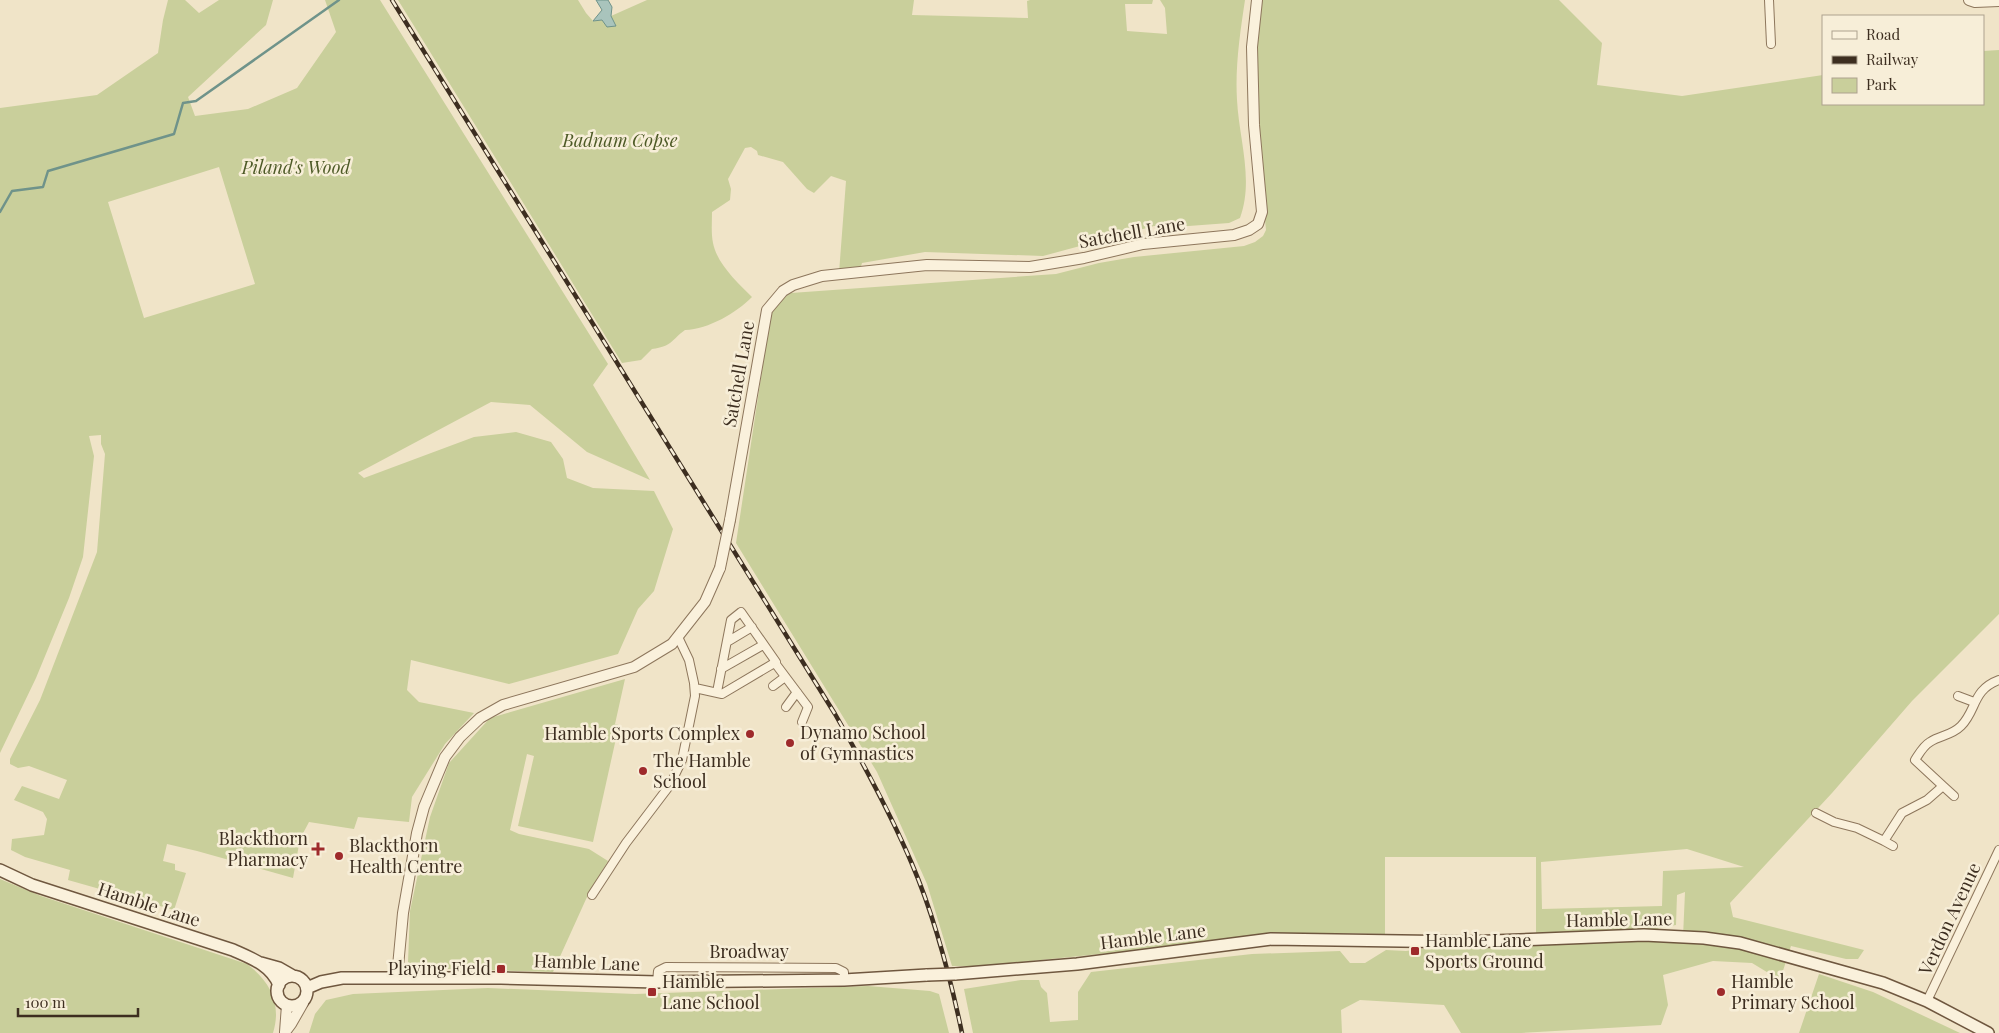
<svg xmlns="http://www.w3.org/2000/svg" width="1999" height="1033" font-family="'Playfair Display',serif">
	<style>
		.green { fill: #c9cf9b; fill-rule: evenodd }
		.water { fill: #a9c4bc; stroke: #6f938a }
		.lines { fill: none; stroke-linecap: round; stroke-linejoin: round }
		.stream { stroke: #6f938a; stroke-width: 2.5 }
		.minor-casing { stroke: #8d765c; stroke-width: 10 }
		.tertiary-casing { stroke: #8d765c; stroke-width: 12 }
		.secondary-casing { stroke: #6f573f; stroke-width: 14 }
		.minor { stroke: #faf1dc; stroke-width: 8 }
		.tertiary { stroke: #faf1dc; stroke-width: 10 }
		.secondary { stroke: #faf1dc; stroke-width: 11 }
		.rail-casing { stroke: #3d2e20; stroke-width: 4.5 }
		.rail { stroke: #f7eed8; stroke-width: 2.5; stroke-dasharray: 8; stroke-linecap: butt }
		.tertiary-bridge-casing { stroke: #8d765c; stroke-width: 12; stroke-linecap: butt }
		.secondary-bridge-casing { stroke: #6f573f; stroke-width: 14; stroke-linecap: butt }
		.tertiary-bridge { stroke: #faf1dc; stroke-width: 10 }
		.secondary-bridge { stroke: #faf1dc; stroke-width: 11 }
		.poi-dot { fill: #9e2a2b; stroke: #f7eed8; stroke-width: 2 }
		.labels { text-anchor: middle; stroke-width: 5; stroke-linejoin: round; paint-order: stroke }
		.park-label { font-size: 18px; font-style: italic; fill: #4d5a26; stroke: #f7eed8 }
		.street-label { font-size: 18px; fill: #3d2e20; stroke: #f7eed8 }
		.poi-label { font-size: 18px; fill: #3d2e20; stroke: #f7eed8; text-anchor: start }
	</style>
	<rect width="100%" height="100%" fill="#f0e4c8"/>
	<path class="green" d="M 168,0 L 185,0 L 199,13 L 219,0 L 273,0 L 266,25 L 188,97 L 195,116 L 248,109 L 297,88 L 336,32 L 325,0 L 380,0 L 608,364 L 593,385 L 650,480 L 587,452 L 530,405 L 491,402 L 358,473 L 364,478 L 474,437 L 516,432 L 551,442 L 563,459 L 567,478 L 593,488 L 654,491 L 673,529 L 654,591 L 638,609 L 618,654 L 509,684 L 411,660 L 407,690 L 419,702 L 474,713 L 445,744 L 412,797 L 409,822 L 358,817 L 354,829 L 309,822 L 300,839 L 293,878 L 197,851 L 167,844 L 163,861 L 175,864 L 175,870 L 186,873 L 174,910 L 68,880 L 70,870 L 25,857 L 11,850 L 12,839 L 44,835 L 47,819 L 43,812 L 14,800 L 22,786 L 59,799 L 67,780 L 29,766 L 18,768 L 10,764 L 10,759 L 40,700 L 97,552 L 105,454 L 101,444 L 101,435 L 89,436 L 94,456 L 83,557 L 69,598 L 36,678 L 0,753 L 0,108 L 97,95 L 158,53 L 163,20 ZM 219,167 L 255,284 L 144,318 L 108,202 Z
		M 398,0 L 578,0 L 586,13 L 593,21 L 602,20 L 647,0 L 914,0 L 912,15 L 1028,18 L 1027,1 L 1030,0 L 1153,0 L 1152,4 L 1125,4 L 1127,31 L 1167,34 L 1165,8 L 1160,0 L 1245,0 C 1240,33 1235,67 1237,100 C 1239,139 1254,180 1240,218 L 1229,223 L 1175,227 L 1154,226 L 1043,256 L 925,252 L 862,263 L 859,273 L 839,273 L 846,181 L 831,176 L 814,193 L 807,189 L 783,162 L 758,155 L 757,151 L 751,147 L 745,148 L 728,179 L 731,189 L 730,200 L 712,212 C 712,222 711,233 713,243 C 717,264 738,283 752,297 C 736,313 709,329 685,330 C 670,341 673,346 652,349 L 641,360 L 622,363 Z
		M 1261,0 L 1559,0 L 1602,43 L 1597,85 L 1682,96 L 1823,75 L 1823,104 L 1983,104 L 1983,51 L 1999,50 L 1999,614 L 1912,701 L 1832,793 L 1730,903 L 1733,917 L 1864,950 L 1858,959 L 1846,959 L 1791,946 L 1780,980 L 1752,963 L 1713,961 L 1663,975 L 1668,1005 L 1661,1025 L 1521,1033 L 1461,1033 L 1444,1005 L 1360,1000 L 1341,1010 L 1342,1033 L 973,1033 L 964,989 L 1021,980 L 1039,980 L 1041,987 L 1047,993 L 1050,1022 L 1078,1020 L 1078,992 L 1091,972 L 1252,954 L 1340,951 L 1350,963 L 1365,963 L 1386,950 L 1406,951 L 1536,934 L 1536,857 L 1385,857 L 1385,934 L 1333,933 L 1257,938 L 971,967 L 966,966 L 952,966 L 927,884 L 877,772 L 736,543 L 771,311 L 781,299 L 791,293 L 1056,274 L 1099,263 L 1134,257 L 1244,246 L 1255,242 L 1263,236 L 1266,230 L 1256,127 L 1256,45 ZM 1687,849 L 1744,867 L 1663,871 L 1662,906 L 1542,909 L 1541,862 ZM 1685,892 L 1683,937 L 1653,932 L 1659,928 L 1676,925 L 1677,895 Z
		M 625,679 L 615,724 L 619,725 L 593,842 L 518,826 L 534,756 L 527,754 L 510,830 L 519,834 L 589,849 L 608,861 L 587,897 L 553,972 L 415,968 L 408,962 L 410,911 L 430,817 L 449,763 L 490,718 Z
		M 0,879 L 41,896 L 247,964 C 270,981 282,1004 273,1033 L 0,1033 Z
		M 1819,974 L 1873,992 L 1960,1033 L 1799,1033 Z
		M 868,986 L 930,991 L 939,994 L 949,1033 L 309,1033 L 315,1014 L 326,1000 L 353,994 L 488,988 L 635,994 Z"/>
	<path class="water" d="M 596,0 L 608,0 L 612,7 L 611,16 L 616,26 L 607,27 L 602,20 L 593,21 L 602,10 Z"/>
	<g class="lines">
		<path class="stream" d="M 0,212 L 12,191 L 43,187 L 48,171 L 174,134 L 183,103 L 196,101 L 339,0"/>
		<defs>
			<path id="minor" d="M 1769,0 L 1771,44
				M 727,642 L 752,627
				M 775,663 L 808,707 L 802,722
				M 721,669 L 763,645
				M 773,686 L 785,677
				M 695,688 L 722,694 L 776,662 L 741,612 L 731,620 L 717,692
				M 1958,696 L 1974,702
				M 786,707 L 797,692
				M 1943,786 L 1954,796
				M 1816,813 L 1834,822 L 1857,828 L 1884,841 L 1902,813 L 1927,800 L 1943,786 L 1915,760 C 1919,754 1923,746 1930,742 C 1940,735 1951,736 1961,726 C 1977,710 1972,690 1999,680
				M 1884,841 L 1893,846
				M 592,895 L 626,843 L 670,785 L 682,760 L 695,696 L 694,683 L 689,660 L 678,637
				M 657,982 L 658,971 L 666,967 L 836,968 L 844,972 L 844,980
				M 1927,1001 L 1999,850"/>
			<path id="tertiary" d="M 1969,0 L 1975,2 L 1999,1
				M 730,520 L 767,310 L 783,291 L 793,285 L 822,276 L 927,265 L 1030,267 L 1084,258 L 1143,244 L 1234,235 L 1249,230 L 1258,224 L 1262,212 L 1254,125 L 1252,47 L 1257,0
				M 397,977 L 403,913 L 417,833 L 424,807 L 445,757 L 460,737 L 480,718 L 503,705 L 634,667 L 672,644 L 705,602 L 720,568
				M 285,1032 L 291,1024 L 303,1003
				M 285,1032 L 287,1005"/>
			<path id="secondary" d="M 0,870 L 32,885 L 233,950 C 251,958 271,965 279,985
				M 261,963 L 279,968 L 293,976
				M 955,974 L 1077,964 L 1271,939 L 1466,942 L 1644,935 L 1704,938 L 1740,943 L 1883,983 L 1927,1001 L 1988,1033
				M277 991a15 15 0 1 1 30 0a15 15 0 1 1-30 0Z
				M 307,988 L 321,982 L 342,978 L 501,978 L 657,982 L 844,980 L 927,975"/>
		</defs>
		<use href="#minor" class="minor-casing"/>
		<use href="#tertiary" class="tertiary-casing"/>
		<use href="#secondary" class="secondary-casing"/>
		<use href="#minor" class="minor"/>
		<use href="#tertiary" class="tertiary"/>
		<use href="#secondary" class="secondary"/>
		<defs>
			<path id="rail" d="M 392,0 L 835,714 C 863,763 890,812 912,864 C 935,918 950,976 962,1033"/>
		</defs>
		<use href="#rail" class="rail-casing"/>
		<use href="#rail" class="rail"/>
		<defs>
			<path id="tertiary-bridge" d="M 720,568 L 730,520"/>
			<path id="secondary-bridge" d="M 927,975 L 955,974"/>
		</defs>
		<use href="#tertiary-bridge" class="tertiary-bridge-casing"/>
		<use href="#secondary-bridge" class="secondary-bridge-casing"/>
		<use href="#tertiary-bridge" class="tertiary-bridge"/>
		<use href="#secondary-bridge" class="secondary-bridge"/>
	</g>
	<g class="poi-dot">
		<circle cx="750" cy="734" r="5"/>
		<circle cx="790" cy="743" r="5"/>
		<circle cx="643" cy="771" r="5"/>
		<path d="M315.5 841.5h5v5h5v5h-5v5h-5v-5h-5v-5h5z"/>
		<circle cx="339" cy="856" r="5"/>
		<rect x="1410" y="946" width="10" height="10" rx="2.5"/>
		<rect x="496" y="964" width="10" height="10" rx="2.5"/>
		<rect x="647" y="987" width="10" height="10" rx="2.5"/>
		<circle cx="1721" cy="992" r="5"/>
	</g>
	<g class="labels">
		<g class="park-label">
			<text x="620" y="147">Badnam Copse</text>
			<text x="296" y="174">Piland's Wood</text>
		</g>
		<g class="street-label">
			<text transform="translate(1132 233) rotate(-10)" y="6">Satchell Lane</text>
			<text transform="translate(739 374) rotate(-80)" y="6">Satchell Lane</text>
			<text transform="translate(149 905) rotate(18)" y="6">Hamble Lane</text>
			<text transform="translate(1950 919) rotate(-65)" y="6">Verdon Avenue</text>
			<text transform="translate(1619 920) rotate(-1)" y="6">Hamble Lane</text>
			<text transform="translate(1153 937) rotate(-7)" y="6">Hamble Lane</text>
			<text x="749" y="958">Broadway</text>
			<text transform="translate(587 963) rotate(2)" y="6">Hamble Lane</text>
		</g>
		<g class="poi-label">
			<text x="800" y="739">Dynamo School<tspan x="800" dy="21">of Gymnastics</tspan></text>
			<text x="740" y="740" text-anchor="end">Hamble Sports Complex</text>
			<text x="653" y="767">The Hamble<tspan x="653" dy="21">School</tspan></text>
			<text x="308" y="845" text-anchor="end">Blackthorn<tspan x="308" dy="21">Pharmacy</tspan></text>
			<text x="349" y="852">Blackthorn<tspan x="349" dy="21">Health Centre</tspan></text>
			<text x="1425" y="947">Hamble Lane<tspan x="1425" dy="21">Sports Ground</tspan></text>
			<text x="491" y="975" text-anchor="end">Playing Field</text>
			<text x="662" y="988">Hamble<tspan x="662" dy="21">Lane School</tspan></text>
			<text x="1731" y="988">Hamble<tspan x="1731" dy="21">Primary School</tspan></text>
		</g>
	</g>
	<rect x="1822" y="15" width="162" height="90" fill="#f7eed8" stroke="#ada18e"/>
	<rect x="1832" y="31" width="25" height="8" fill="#faf1dc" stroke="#ada18e"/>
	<text x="1866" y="40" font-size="15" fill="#3d2e20">Road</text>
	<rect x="1832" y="56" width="25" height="8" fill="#3d2e20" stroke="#ada18e"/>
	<text x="1866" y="65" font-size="15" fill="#3d2e20">Railway</text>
	<rect x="1832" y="78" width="25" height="15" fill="#c9cf9b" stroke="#ada18e"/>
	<text x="1866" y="90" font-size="15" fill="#3d2e20">Park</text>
	<path d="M18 1008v8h120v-8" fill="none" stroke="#3d2e20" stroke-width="2.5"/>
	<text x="25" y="1008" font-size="15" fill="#3d2e20" stroke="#f7eed8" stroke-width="4" paint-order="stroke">100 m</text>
</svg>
